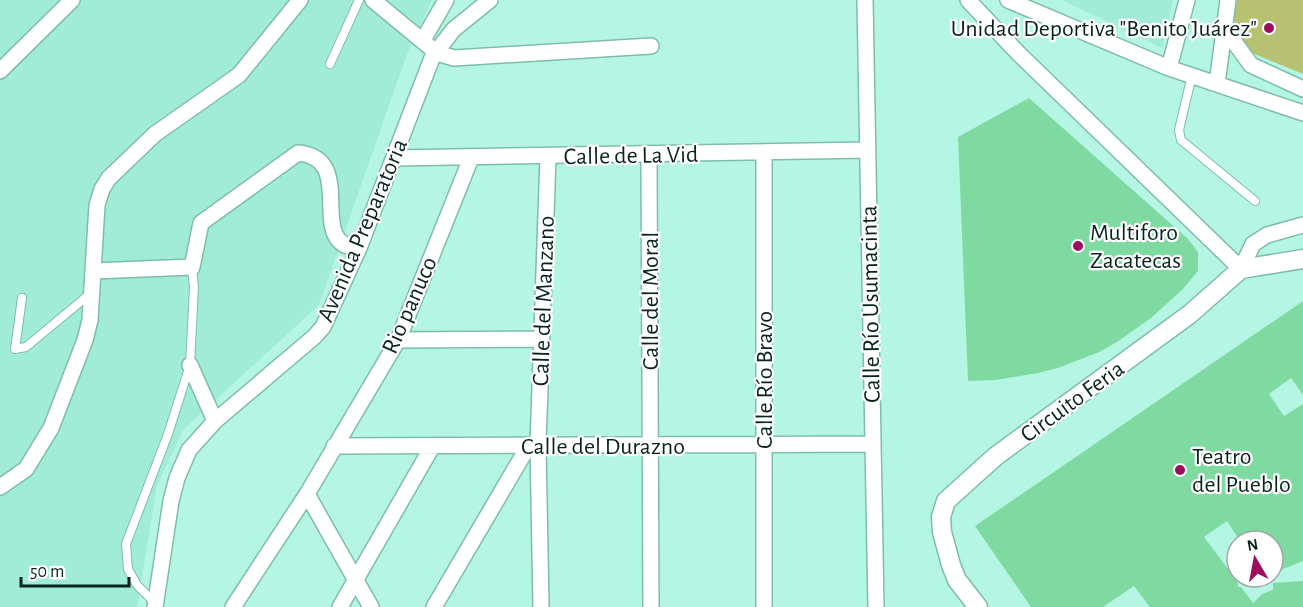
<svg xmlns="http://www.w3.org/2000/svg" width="1303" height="607" font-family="'Alegreya Sans',sans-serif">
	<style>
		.built { fill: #a1ecd7 }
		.green { fill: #b6c271 }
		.building { fill: #7fdaa1 }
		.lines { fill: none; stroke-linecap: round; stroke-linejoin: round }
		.service-casing { stroke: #7ebdac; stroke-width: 10 }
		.minor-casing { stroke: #7ebdac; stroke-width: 18 }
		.tertiary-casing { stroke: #7ebdac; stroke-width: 21 }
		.service { stroke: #fff; stroke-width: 8 }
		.minor { stroke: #fff; stroke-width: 15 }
		.tertiary { stroke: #fff; stroke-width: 18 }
		.poi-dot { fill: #9d0e5c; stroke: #fff; stroke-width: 2 }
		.labels { text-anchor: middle; stroke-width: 4.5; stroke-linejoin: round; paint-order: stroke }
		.poi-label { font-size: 24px; fill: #09241e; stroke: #fff; text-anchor: start }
		.street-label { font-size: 24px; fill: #09241e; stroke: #fff }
	</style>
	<rect width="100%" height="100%" fill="#b4f6e3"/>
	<path class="built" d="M 0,0 L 432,0 L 406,57 L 319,305 L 184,429 L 157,485 L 137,607 L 0,607 Z
		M 1062,0 L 1173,0 L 1162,48 Z"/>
	<path class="green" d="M 1234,0 L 1303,0 L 1303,74 L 1240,48 C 1235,32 1233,16 1234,0 Z"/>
	<path class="building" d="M 1029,98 L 1188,239 L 1198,252 L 1198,271 L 1183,289 L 1151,318 L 1117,342 L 1099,352 L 1058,368 L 1038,373 L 996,380 L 968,381 L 958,137 Z
		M 1303,301 L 1303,395 L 1291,378 L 1269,394 L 1284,416 L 1303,404 L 1303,561 L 1273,573 L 1273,541 L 1240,541 L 1227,521 L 1204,537 L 1237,581 L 1238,587 L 1241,587 L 1253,603 L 1262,594 L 1273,590 L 1273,583 L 1303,581 L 1303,607 L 1150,607 L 1134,586 L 1103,607 L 1031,607 L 975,526 Z"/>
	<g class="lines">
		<defs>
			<path id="service" d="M 330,64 L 359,0
				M 1192,75 L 1179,130 L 1181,140 L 1255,201
				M 22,298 L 15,349 L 26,347 L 91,293
				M 154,602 L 137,585 L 128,569 L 126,544 L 168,434 L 190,365 L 194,287 L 192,267"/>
			<path id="minor" d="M 373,0 L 437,53 L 454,58 L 651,46
				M 865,0 L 876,607
				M 968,0 L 1019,54 L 1241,269 L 1253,244 L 1267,235 L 1303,225
				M 1008,0 L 1169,68 L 1303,113
				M 1224,28 L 1251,65 L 1303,89
				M 423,40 L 446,0
				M 1169,68 L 1187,0
				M 0,71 L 72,0
				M 1217,84 L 1228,0
				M 649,155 L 651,607
				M 394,158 L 867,150
				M 93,271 L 192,267 L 201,223 L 298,153 C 360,158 303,247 359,248
				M 398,340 L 541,339
				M 190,365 L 215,421
				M 334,446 L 873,444
				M 0,487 L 26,469 L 51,428 L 85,340 L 90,320 L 97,205 L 102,189 L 109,178 L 155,134 L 239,75 L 300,0
				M 307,494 L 371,607
				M 155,607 L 171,501 L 177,478 L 189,450 L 215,421 L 314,337 L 323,327 L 359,248 L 432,58 L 453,30 L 490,0
				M 233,607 L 307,494 L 398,340 L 471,158
				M 340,607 L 432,447
				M 434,607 L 529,445
				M 541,607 L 538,445 L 548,157
				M 764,607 L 764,153"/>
			<path id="tertiary" d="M 978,607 L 957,580 L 951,565 L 942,532 L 941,517 L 946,501 L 996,456 L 1190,314 L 1241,269 L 1303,259"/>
		</defs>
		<use href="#service" class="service-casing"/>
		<use href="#minor" class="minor-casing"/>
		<use href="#tertiary" class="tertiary-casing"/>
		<use href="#service" class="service"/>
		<use href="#minor" class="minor"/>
		<use href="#tertiary" class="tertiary"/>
	</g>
	<g class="poi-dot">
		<circle cx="1269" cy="28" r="6"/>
		<circle cx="1078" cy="246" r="6"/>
		<circle cx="1180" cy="470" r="6"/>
	</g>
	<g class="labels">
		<g class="poi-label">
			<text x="1257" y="36" text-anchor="end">Unidad Deportiva "Benito Juárez"</text>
			<text x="1090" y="240">Multiforo<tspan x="1090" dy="28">Zacatecas</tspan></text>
			<text x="1192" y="464">Teatro<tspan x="1192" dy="28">del Pueblo</tspan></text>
		</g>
		<g class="street-label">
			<text transform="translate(631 155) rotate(-1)" y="8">Calle de La Vid</text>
			<text transform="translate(362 230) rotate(-67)" y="8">Avenida Preparatoria</text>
			<text transform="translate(543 301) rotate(-88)" y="8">Calle del Manzano</text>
			<text transform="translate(650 301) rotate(-90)" y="8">Calle del Moral</text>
			<text transform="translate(870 304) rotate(-91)" y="8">Calle Río Usumacinta</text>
			<text transform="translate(409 305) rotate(-66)" y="8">Rio panuco</text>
			<text transform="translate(764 380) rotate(-90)" y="8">Calle Río Bravo</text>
			<text transform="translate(1072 401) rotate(-36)" y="8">Circuito Feria</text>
			<text x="603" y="454">Calle del Durazno</text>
		</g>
	</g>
	<g transform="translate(1255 559) rotate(350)"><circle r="28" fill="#ffffff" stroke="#9da7a5" stroke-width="1.5"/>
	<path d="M0-4.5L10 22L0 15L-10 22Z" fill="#9d0e5c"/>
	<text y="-9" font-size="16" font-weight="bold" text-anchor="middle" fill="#09241e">N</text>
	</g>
	<path d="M21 577v9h108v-9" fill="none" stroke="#09241e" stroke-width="3"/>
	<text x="30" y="577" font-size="18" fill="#09241e" stroke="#ffffff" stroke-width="4.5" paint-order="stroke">50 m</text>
</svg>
